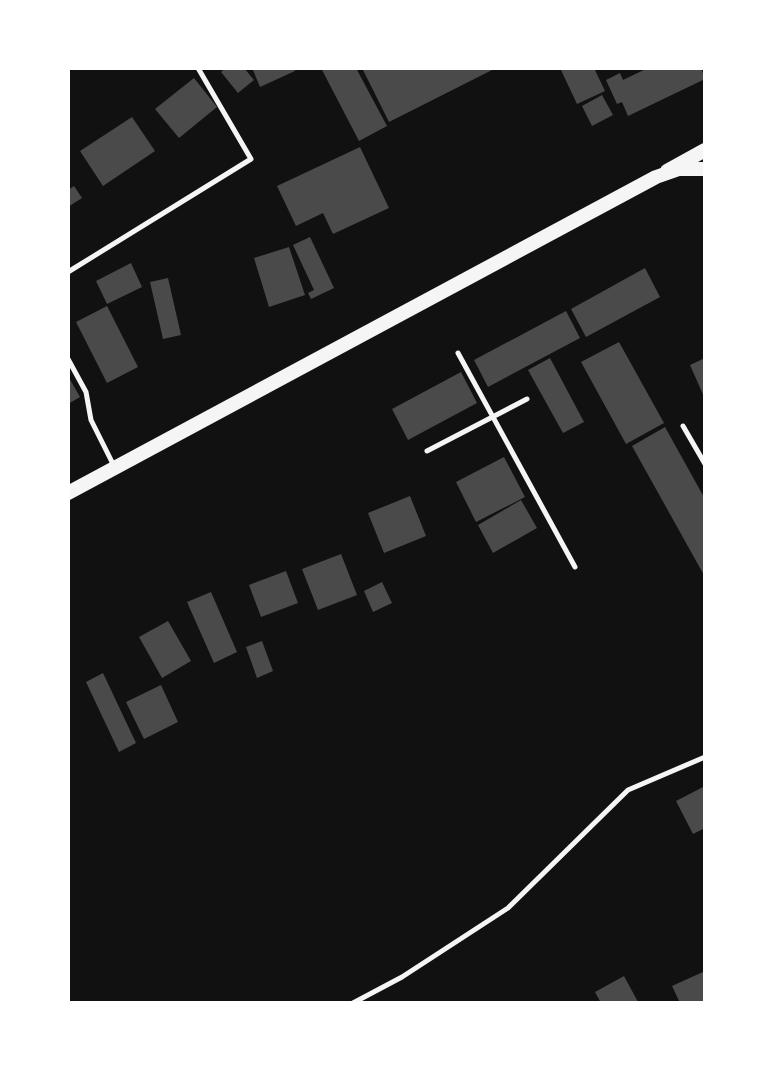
<svg xmlns="http://www.w3.org/2000/svg" width="773" height="1071" font-family="Lato,sans-serif">
	<style>
		.building { fill: #4a4a4a }
		.lines { fill: none; stroke-linecap: round; stroke-linejoin: round }
		.service { stroke: #f5f5f5; stroke-width: 5 }
		.tertiary { stroke: #f5f5f5; stroke-width: 14 }
		.secondary { stroke: #f5f5f5; stroke-width: 14 }
	</style>
	<rect width="100%" height="100%" fill="#111"/>
	<path class="building" d="M 226,68 L 244,68 L 254,80 L 238,93 L 221,72 Z
		M 257,68 L 294,68 L 295,71 L 260,87 L 253,70 Z
		M 321,68 L 356,68 L 387,126 L 359,141 Z
		M 362,68 L 496,68 L 389,122 Z
		M 560,68 L 594,68 L 605,91 L 577,104 Z
		M 648,68 L 701,68 L 705,79 L 628,116 L 622,102 L 617,104 L 606,80 L 620,73 L 623,80 Z
		M 194,78 L 217,107 L 179,138 L 155,109 Z
		M 602,95 L 613,115 L 592,126 L 582,106 Z
		M 132,117 L 155,151 L 103,186 L 80,151 Z
		M 360,147 L 389,208 L 333,234 L 323,213 L 296,226 L 277,186 Z
		M 74,186 L 82,198 L 68,207 L 68,190 Z
		M 310,237 L 334,288 L 311,299 L 308,293 L 314,290 L 293,245 Z
		M 289,247 L 305,295 L 269,307 L 254,258 Z
		M 131,263 L 142,287 L 107,304 L 96,281 Z
		M 645,268 L 660,297 L 586,337 L 571,309 Z
		M 168,278 L 181,335 L 163,339 L 150,282 Z
		M 107,306 L 138,367 L 107,383 L 76,322 Z
		M 566,311 L 580,338 L 488,387 L 474,360 Z
		M 619,342 L 664,423 L 626,444 L 581,362 Z
		M 550,358 L 584,422 L 563,433 L 528,370 Z
		M 705,358 L 705,399 L 690,365 Z
		M 461,372 L 477,403 L 408,440 L 392,409 Z
		M 68,376 L 80,397 L 68,404 Z
		M 665,427 L 705,499 L 705,577 L 632,446 Z
		M 504,457 L 525,497 L 476,522 L 456,482 Z
		M 410,496 L 426,536 L 384,553 L 368,513 Z
		M 521,500 L 537,528 L 493,553 L 478,525 Z
		M 341,554 L 357,595 L 318,610 L 302,569 Z
		M 286,571 L 298,603 L 261,617 L 249,585 Z
		M 382,582 L 392,603 L 373,612 L 364,591 Z
		M 211,592 L 237,652 L 214,663 L 187,602 Z
		M 168,621 L 191,661 L 162,678 L 139,637 Z
		M 262,641 L 273,671 L 257,678 L 246,647 Z
		M 103,673 L 136,743 L 119,752 L 86,682 Z
		M 161,685 L 178,722 L 144,739 L 126,702 Z
		M 705,786 L 705,828 L 693,834 L 676,801 Z
		M 705,971 L 705,1003 L 680,1003 L 672,986 Z
		M 624,976 L 638,1002 L 601,1003 L 595,992 Z"/>
	<g class="lines">
		<path class="service" d="M 68,272 L 251,159 L 198,68
			M 458,353 L 575,567
			M 68,359 L 86,392 L 91,420 L 114,466
			M 683,426 L 705,464
			M 427,451 L 527,399
			M 353,1003 L 402,977 L 508,908 L 628,790 L 705,757"/>
		<path class="tertiary" d="M 667,171 L 705,150"/>
		<path class="secondary" d="M 68,493 L 656,177 L 679,169 L 705,169"/>
	</g>
	<rect width="773" height="1071" fill="none" stroke="#ffffff" stroke-width="140"/>
</svg>
